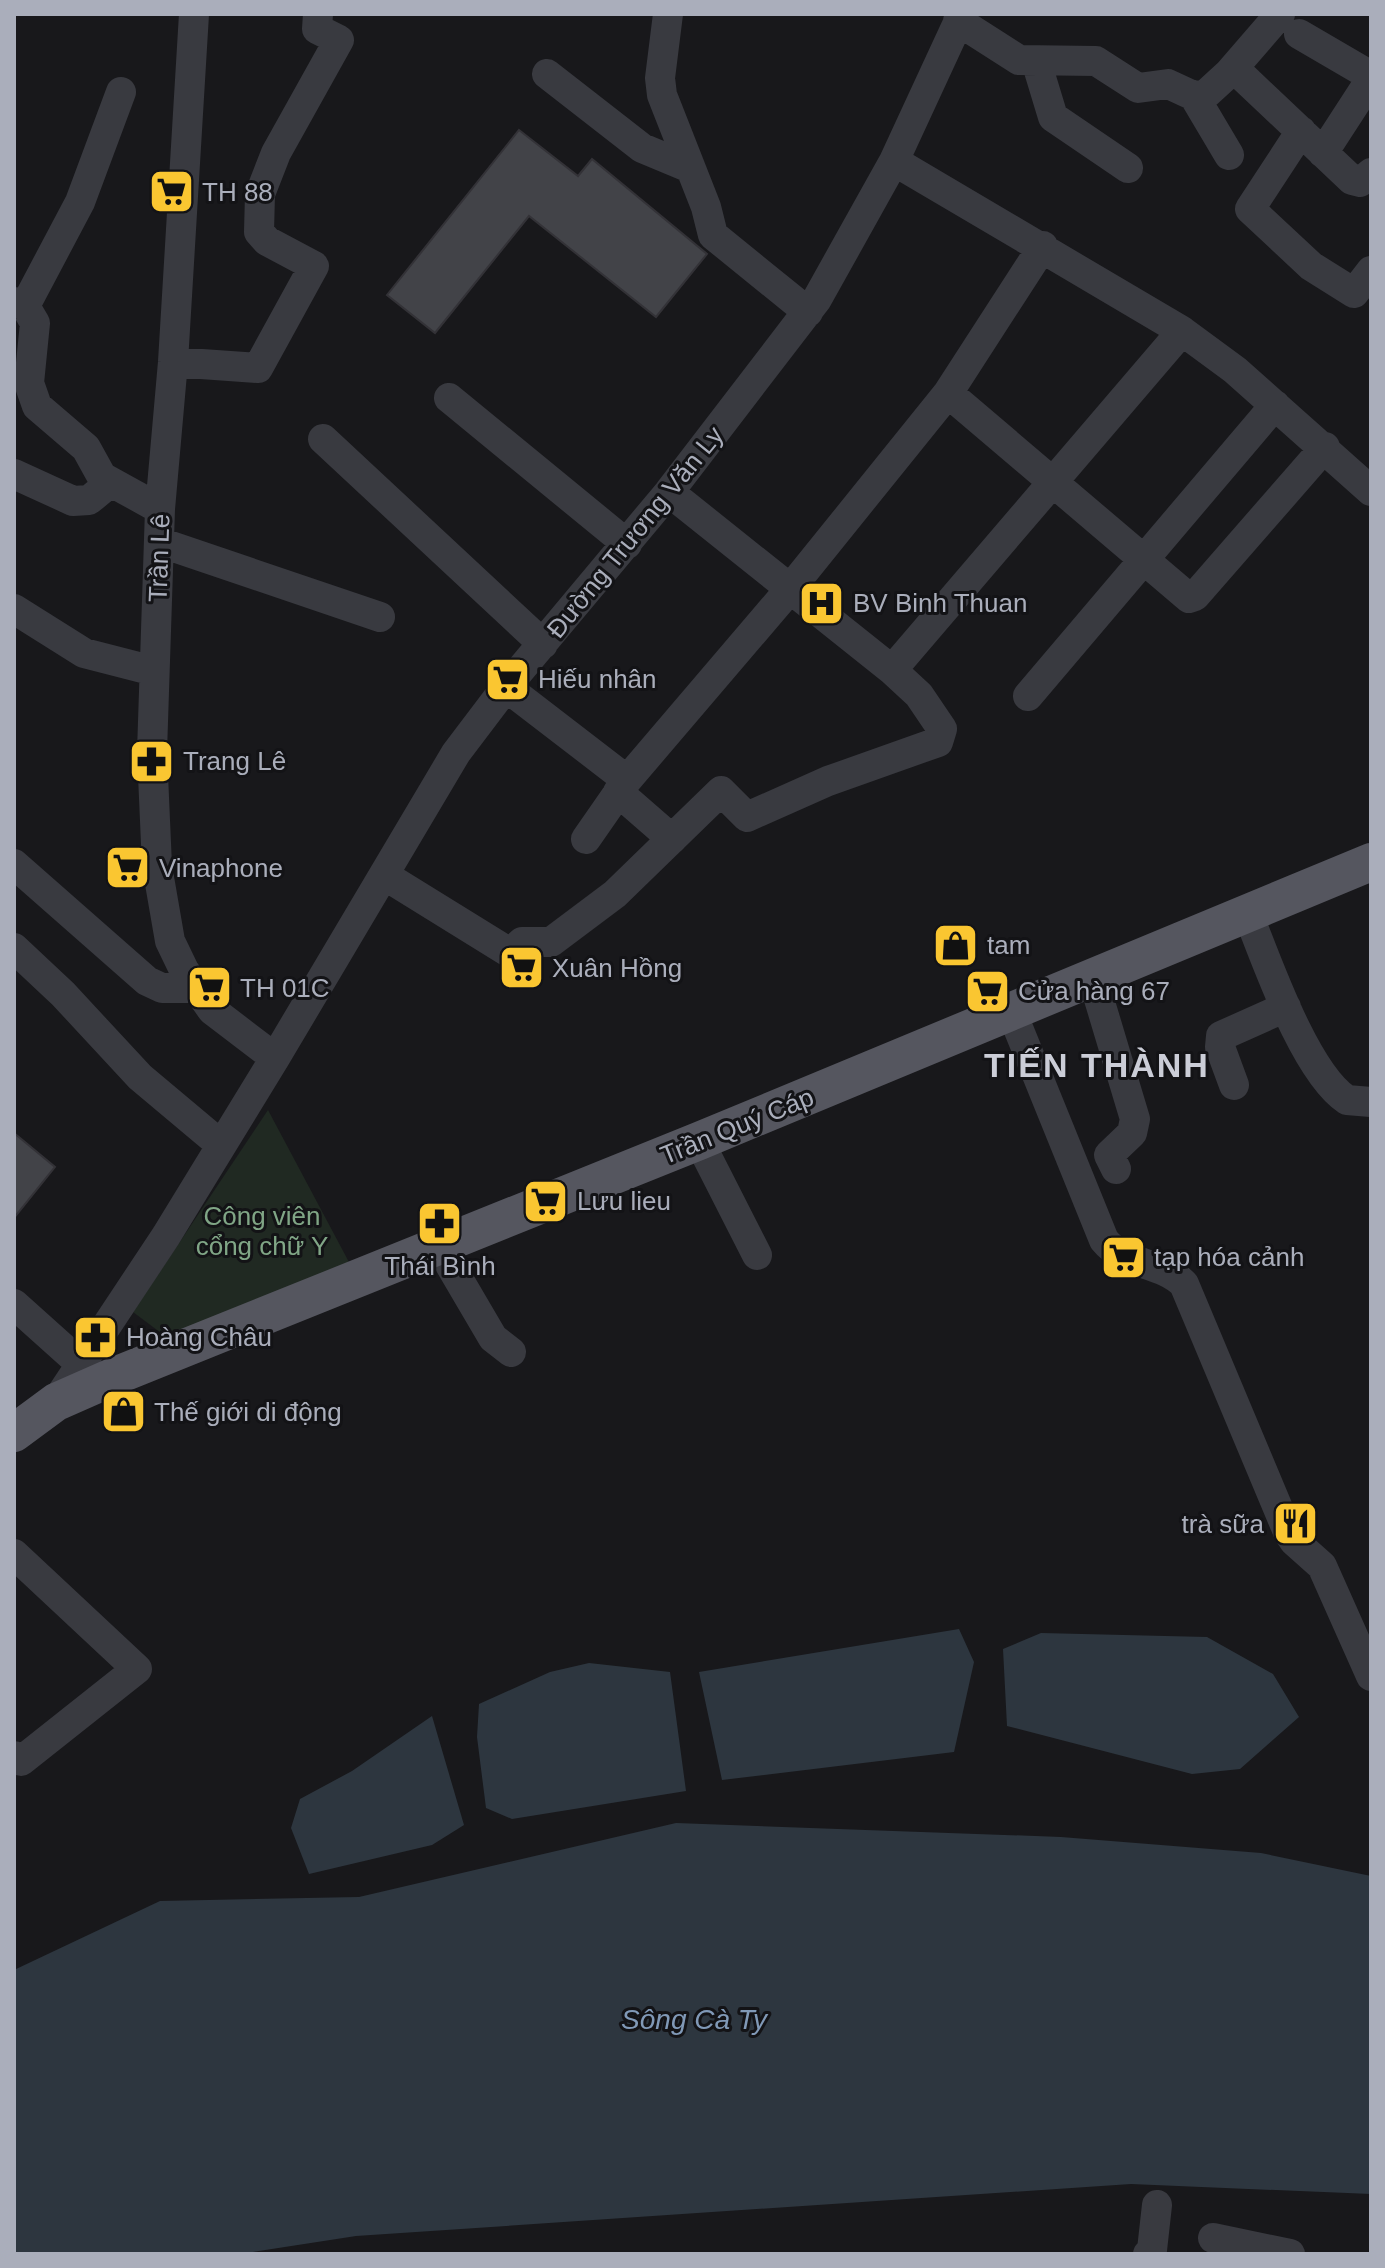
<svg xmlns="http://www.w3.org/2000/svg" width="1385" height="2268" font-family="Helvetica,sans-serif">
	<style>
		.green { fill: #202922 }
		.water { fill: #2d363f }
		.building { fill: #424348; stroke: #333237; stroke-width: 2 }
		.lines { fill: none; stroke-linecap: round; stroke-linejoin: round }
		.minor { stroke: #393a40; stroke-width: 30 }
		.major { stroke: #55565f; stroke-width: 38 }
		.labels { text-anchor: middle; stroke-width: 6; stroke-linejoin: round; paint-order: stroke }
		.poi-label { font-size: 26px; fill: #aaaebb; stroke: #131316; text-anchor: start }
		.street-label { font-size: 26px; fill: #aaaebb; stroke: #131316 }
		.park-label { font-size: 26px; fill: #80a686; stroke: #131316 }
		.water-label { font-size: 28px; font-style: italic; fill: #8099b7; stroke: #131316 }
		.district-label { font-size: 34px; font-weight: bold; letter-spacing: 2px; fill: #cbcdd7; stroke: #131316 }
	</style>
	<rect width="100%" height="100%" fill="#18181b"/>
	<path class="green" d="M 268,1110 L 350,1264 L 165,1336 L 133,1312 Z"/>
	<path class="water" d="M 959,1629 L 974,1662 L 954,1752 L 722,1780 L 699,1672 Z
		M 1041,1633 L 1207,1637 L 1273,1674 L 1299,1717 L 1240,1769 L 1192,1774 L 1007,1726 L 1003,1649 Z
		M 589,1663 L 670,1672 L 686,1791 L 512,1819 L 486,1808 L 477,1737 L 479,1704 L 550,1672 Z
		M 432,1716 L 464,1825 L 432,1845 L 309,1874 L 291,1828 L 300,1799 L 352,1771 Z
		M 676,1823 L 1061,1837 L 1261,1853 L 1371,1876 L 1371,2194 L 1131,2184 L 356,2236 L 239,2254 L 14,2254 L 14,1970 L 160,1901 L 359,1897 Z"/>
	<path class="building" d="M 519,130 L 578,176 L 592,159 L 707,254 L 656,317 L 529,216 L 435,333 L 387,295 Z
		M 14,1133 L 55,1167 L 14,1218 Z"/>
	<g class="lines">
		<path class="minor" d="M 194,14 L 173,362 L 160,509 L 152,752 L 157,866 L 170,941 L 184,970 L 212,1010 L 275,1058
			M 668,14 L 660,78 L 662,95 L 706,207 L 713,235 L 808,312
			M 958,21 L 1019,60 L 1096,61 L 1138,88 L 1168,84 L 1194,96 L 1205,95 L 1229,73 L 1240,74 L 1352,180 L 1360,182 L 1371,173
			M 1299,34 L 1371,76
			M 1036,61 L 1053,117 L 1128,168
			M 1229,73 L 1280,14
			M 547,74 L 642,148 L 690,168
			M 1194,96 L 1229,155
			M 1301,131 L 1250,209 L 1311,266 L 1354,293 L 1371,271
			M 1323,153 L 1371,79
			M 894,161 L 1182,331 L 1235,370 L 1371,491
			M 14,302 L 25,306 L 35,323 L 29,383 L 37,406 L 86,448 L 102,477 L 160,509
			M 25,306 L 80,202 L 121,92
			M 173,362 L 258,368 L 314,266 L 267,241 L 259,232 L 260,194 L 276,153 L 339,40 L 317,29 L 318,14
			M 948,393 L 1189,598 L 1195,596 L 1325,447
			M 449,398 L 627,544
			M 323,439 L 543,644
			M 14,474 L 73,501 L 89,500 L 111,482
			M 159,542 L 380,617
			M 14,609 L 84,653 L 154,671
			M 892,670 L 1182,331
			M 506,687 L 627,780
			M 1028,696 L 1275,405
			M 618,792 L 672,839
			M 586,839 L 627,780 L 790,589 L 948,393 L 1043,246
			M 14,864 L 147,981 L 162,988 L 197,988
			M 384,875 L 510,953 L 522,942 L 551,942 L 615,894 L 721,791 L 747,817 L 828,781 L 938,742 L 942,729 L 919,695 L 892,670 L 669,492
			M 1248,914 C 1267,962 1305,1072 1347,1100 L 1371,1102
			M 14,948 L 63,994 L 140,1077 L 221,1145
			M 1093,979 L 1135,1119 L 1132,1133 L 1109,1155 L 1116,1169
			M 1012,1013 L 1104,1240 C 1125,1266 1161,1261 1184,1284 L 1288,1532 L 1294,1541 L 1322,1566 L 1371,1676
			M 1234,1085 L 1220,1047 L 1221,1036 L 1286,1007
			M 699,1141 L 757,1255
			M 439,1246 L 493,1338 L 511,1352
			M 14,1304 L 82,1365
			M 56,1402 L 166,1236 L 275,1058 L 456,753 L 506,687 L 669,492 L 817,299 L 894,161 L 962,14
			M 14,1554 L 137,1669 L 21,1761 L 14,1756
			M 1213,2238 L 1290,2254
			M 1148,2254 L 1152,2250 L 1157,2205"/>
		<path class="major" d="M 14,1433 L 56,1402 L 115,1376 L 699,1141 L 1371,862"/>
	</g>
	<defs>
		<symbol id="supermarket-square" viewBox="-11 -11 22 22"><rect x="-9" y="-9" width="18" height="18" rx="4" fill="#fac631" stroke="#131316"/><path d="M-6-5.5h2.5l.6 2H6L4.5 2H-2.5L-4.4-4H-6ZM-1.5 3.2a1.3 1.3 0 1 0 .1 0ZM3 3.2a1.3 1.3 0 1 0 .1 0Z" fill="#111"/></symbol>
		<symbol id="hospital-square" viewBox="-11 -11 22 22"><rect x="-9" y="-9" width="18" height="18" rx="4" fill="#fac631" stroke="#131316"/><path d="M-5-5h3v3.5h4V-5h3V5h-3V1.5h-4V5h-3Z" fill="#111"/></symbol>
		<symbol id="pharmacy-square" viewBox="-11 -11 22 22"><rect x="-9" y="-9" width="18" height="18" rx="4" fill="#fac631" stroke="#131316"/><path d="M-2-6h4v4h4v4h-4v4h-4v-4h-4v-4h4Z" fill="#111"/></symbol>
		<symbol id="shop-square" viewBox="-11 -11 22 22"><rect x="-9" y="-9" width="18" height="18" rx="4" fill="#fac631" stroke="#131316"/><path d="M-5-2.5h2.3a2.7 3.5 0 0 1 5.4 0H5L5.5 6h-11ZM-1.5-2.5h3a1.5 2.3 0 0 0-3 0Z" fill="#111"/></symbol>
		<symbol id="restaurant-square" viewBox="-11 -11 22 22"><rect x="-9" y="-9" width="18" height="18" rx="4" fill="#fac631" stroke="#131316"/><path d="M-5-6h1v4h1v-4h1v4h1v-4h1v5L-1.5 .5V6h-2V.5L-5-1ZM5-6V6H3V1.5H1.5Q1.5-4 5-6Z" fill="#111"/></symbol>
	</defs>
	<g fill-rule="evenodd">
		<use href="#supermarket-square" x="146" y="166" width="51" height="51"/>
		<use href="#hospital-square" x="796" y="578" width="51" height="51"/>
		<use href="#supermarket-square" x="482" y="654" width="51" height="51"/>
		<use href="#pharmacy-square" x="126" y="736" width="51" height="51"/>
		<use href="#supermarket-square" x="102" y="842" width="51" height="51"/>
		<use href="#shop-square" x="930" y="920" width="51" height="51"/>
		<use href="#supermarket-square" x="496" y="942" width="51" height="51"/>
		<use href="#supermarket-square" x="184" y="962" width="51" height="51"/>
		<use href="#supermarket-square" x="962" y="966" width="51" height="51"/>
		<use href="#supermarket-square" x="520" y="1176" width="51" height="51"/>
		<use href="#pharmacy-square" x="414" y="1198" width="51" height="51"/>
		<use href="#supermarket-square" x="1098" y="1232" width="51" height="51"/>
		<use href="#pharmacy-square" x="70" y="1312" width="51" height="51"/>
		<use href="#shop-square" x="98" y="1386" width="51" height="51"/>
		<use href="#restaurant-square" x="1270" y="1498" width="51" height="51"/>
	</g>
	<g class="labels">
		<g class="poi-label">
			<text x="202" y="201">TH 88</text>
			<text x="853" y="612">BV Binh Thuan</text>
			<text x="538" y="688">Hiếu nhân</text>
			<text x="183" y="770">Trang Lê</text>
			<text x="159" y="877">Vinaphone</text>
			<text x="987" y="954">tam</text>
			<text x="552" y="977">Xuân Hồng</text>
			<text x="240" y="997">TH 01C</text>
			<text x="1018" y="1000">Cửa hàng 67</text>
			<text x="577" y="1210">Lưu lieu</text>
			<text x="1154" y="1266">tạp hóa cảnh</text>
			<text x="440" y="1275" text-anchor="middle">Thái Bình</text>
			<text x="126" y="1346">Hoàng Châu</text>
			<text x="154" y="1421">Thế giới di động</text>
			<text x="1264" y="1533" text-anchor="end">trà sữa</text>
		</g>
		<g class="street-label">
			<text transform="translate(635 532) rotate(-51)" y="9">Đường Trương Văn Ly</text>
			<text transform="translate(159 558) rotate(-88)" y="9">Trần Lê</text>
			<text transform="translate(737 1126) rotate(-22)" y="9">Trần Quý Cáp</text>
		</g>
		<g class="park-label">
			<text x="262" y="1225">Công viên<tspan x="262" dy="30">cổng chữ Y</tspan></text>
		</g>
		<g class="water-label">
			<text x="694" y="2029">Sông Cà Ty</text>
		</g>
		<g class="district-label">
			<text x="1097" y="1077">TIẾN THÀNH</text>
		</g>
	</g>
	<rect width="1385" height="2268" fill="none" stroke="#aaaebb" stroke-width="32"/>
</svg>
